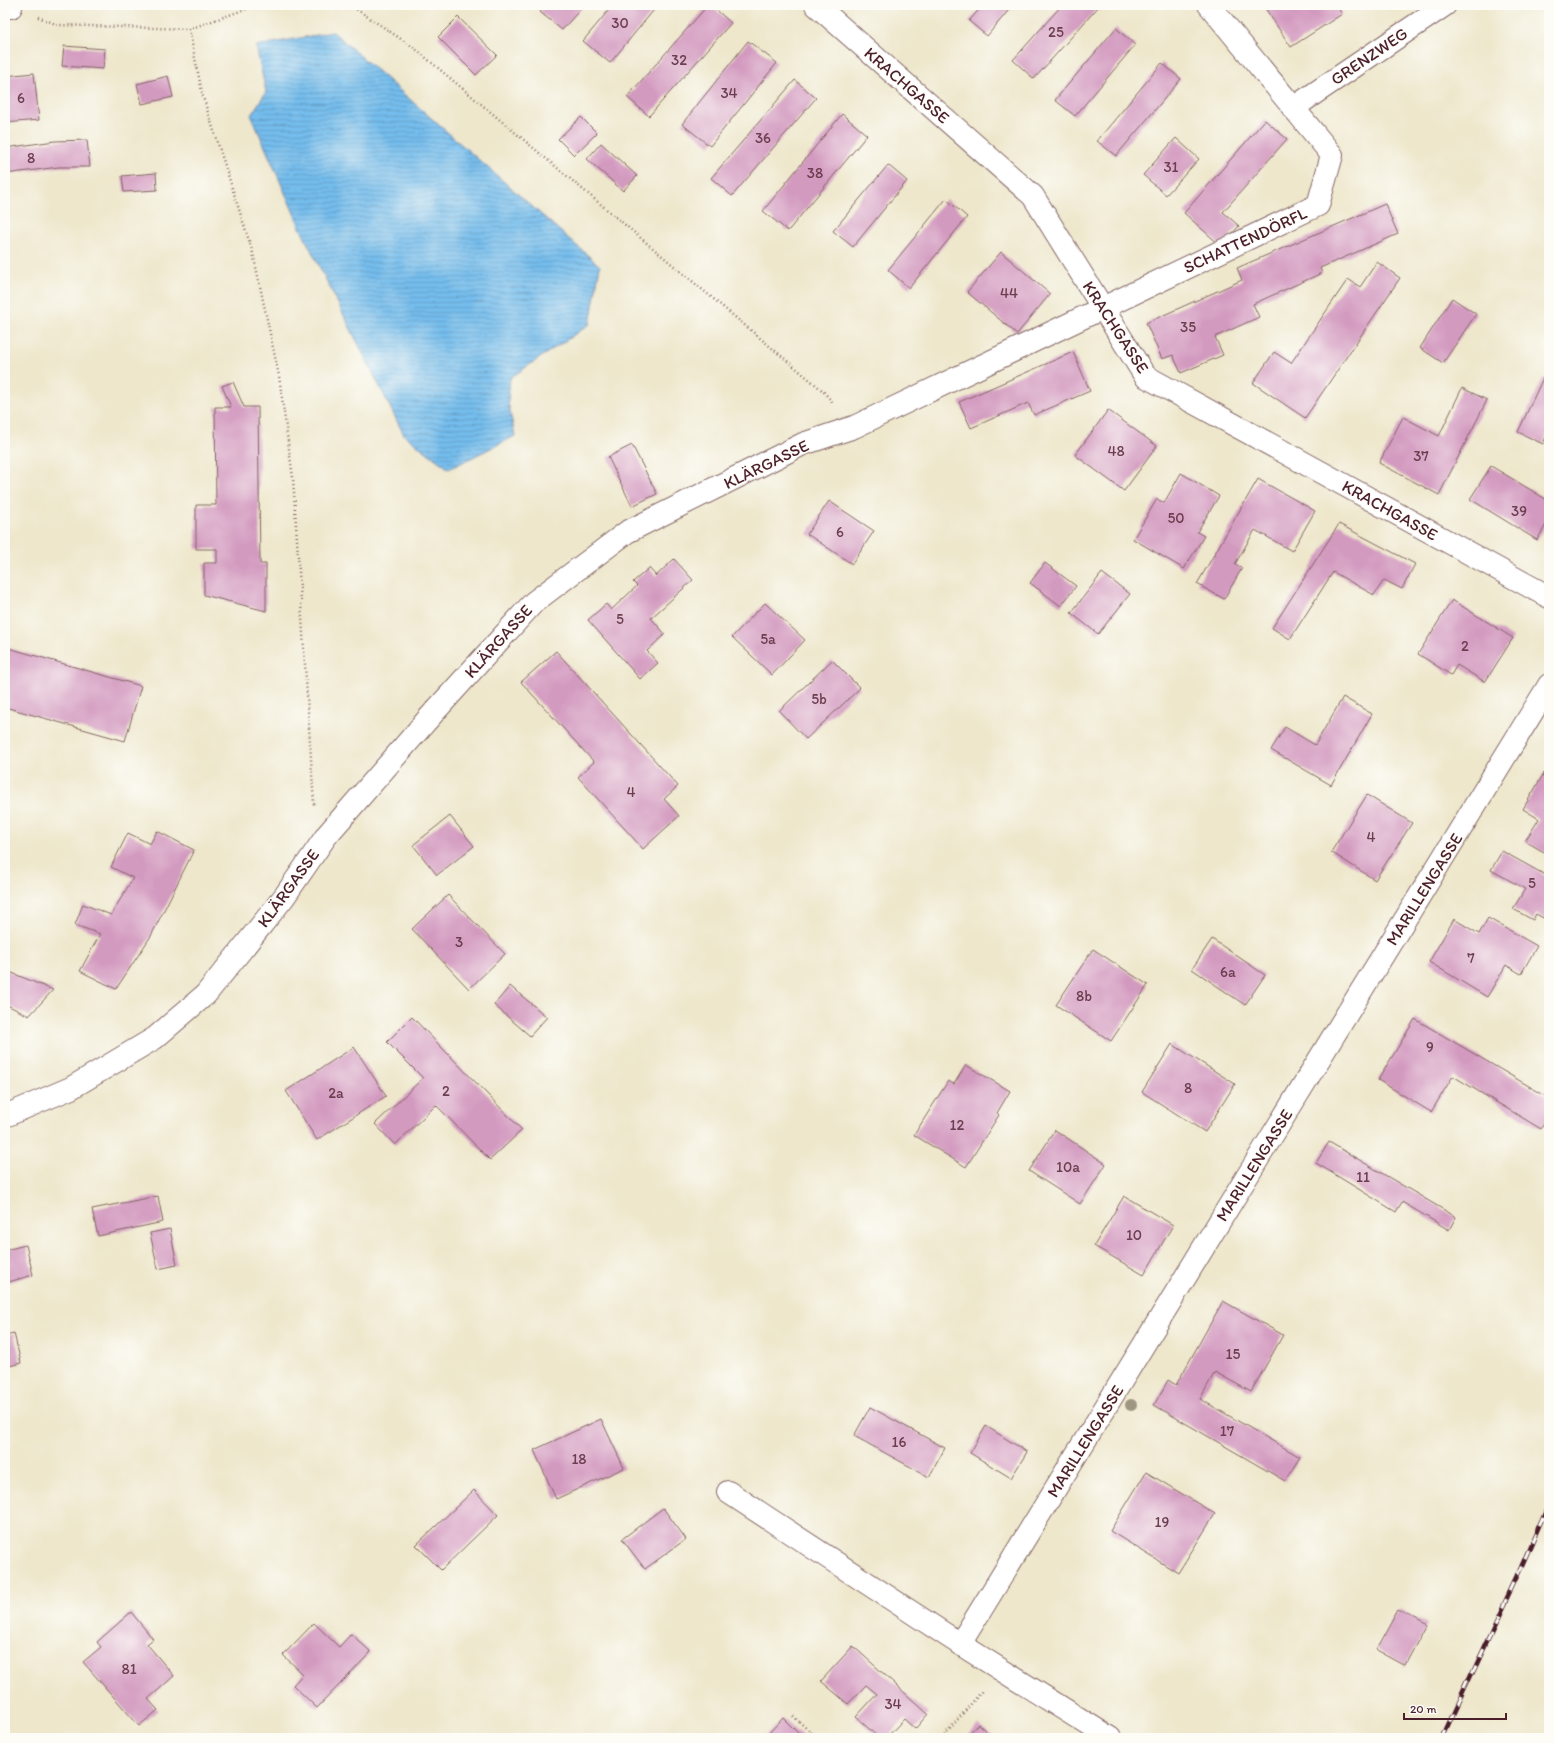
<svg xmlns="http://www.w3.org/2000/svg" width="1554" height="1743" font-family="Itim,sans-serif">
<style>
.water{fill:url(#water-rules);stroke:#606e8c}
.building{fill:#d39ac0}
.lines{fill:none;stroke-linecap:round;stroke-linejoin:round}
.street-casing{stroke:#836563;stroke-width:24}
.path{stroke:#836563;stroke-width:2.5;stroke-dasharray:1 3;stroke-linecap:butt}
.street{stroke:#fff;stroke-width:22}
.rail-casing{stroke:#4a1f2b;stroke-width:4.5}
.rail{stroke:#fdfcf7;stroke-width:3;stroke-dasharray:9;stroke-linecap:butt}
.tree{fill:#9f9682}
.labels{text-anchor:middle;stroke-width:3;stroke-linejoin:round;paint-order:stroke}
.number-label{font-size:15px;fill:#6c3e50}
.street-label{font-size:17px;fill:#4a1f2b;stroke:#fdfcf7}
</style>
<defs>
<pattern id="water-rules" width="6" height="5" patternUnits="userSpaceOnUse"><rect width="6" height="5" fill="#75bded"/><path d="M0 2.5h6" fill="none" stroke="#6299c0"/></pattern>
</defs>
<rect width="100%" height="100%" fill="#fdfcf7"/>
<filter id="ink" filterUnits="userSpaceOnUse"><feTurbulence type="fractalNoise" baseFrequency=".025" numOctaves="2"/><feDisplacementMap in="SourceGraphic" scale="8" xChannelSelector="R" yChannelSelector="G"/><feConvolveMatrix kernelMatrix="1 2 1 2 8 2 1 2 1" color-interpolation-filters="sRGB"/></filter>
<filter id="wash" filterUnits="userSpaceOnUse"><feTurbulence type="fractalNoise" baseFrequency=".012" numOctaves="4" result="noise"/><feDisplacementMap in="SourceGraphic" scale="16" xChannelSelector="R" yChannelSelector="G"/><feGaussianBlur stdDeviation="0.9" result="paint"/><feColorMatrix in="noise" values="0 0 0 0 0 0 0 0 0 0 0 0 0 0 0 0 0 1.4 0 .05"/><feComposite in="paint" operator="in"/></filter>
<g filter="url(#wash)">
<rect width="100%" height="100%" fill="#eee7cc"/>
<path class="water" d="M333 32 600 266 590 324 510 378 508 402 515 436 449 469 404 435 303 234 251 115 266 92 256 46Z"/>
<g id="blocks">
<g class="building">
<path d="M546 5H584L562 30 540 12Z"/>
<path d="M613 5H658L610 63 583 41Z"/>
<path d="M708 5H711L731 23 649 116 627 97Z"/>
<path d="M983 5H1013L987 36 969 21Z"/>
<path d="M1062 5H1100L1034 79 1013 60Z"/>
<path d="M1263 5H1336L1342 14 1291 47Z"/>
<path d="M458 17 497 55 476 75 438 37Z"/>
<path d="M1116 28 1135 45 1075 116 1055 100Z"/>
<path d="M748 41 777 63 710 146 682 124Z"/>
<path d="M64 46 105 49 103 69 62 66Z"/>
<path d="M1162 63 1181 79 1116 156 1097 141Z"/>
<path d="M34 73 39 120 5 123V76Z"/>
<path d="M168 76 173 97 142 104 137 84Z"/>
<path d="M795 80 816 98 732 196 711 178Z"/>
<path d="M842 114 867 135 788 231 763 211Z"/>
<path d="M581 117 597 133 574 155 558 139Z"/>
<path d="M1265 120 1287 139 1223 212 1239 226 1221 246 1184 213Z"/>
<path d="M1176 138 1199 159 1166 195 1143 175Z"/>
<path d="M87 140 90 167H59L5 174V148L55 141Z"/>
<path d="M601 143 637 176 623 191 587 159Z"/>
<path d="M888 165 907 181 853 247 833 231Z"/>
<path d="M156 173 157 190 124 192 122 176Z"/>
<path d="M946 199 967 217 909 288 888 270Z"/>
<path d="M1385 204 1398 234 1320 268 1322 273 1253 304 1259 317 1215 337 1223 355 1181 373 1173 355 1162 359 1146 323 1242 280 1237 268Z"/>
<path d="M1001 252 1050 294 1017 334 967 292Z"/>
<path d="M1377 262 1400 278 1305 418 1253 383 1274 352 1291 363 1348 279 1360 287Z"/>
<path d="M1452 298 1476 314 1443 363 1420 348Z"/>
<path d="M1073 352 1090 391 1034 415 1028 403 971 428 959 402Z"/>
<path d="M1543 378 1549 381V430L1543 444 1518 432Z"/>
<path d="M233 382 244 407H258L260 564H266V611L204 595V563H217V549H196V505H216L215 407H231L222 386Z"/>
<path d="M1462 388 1487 400 1439 495 1379 463 1403 417 1439 436Z"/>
<path d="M1108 410 1157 446 1124 491 1075 455Z"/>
<path d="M632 445 657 494 632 506 608 457Z"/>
<path d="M1491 466 1549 501V520L1537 540 1470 499Z"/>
<path d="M1181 473 1219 496 1197 532 1204 536 1184 569 1133 539 1157 499 1164 503Z"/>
<path d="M1258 479 1315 511 1292 551 1255 530 1235 564 1242 568 1224 599 1197 584Z"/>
<path d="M829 501 874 531 852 564 807 534Z"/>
<path d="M1339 524 1415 564 1402 589 1384 580 1374 595 1333 572 1290 639 1272 628Z"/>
<path d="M674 559 693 580 651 618 665 634 647 651 658 663 640 679 588 620 606 604 611 610 637 586 633 582 649 568 656 576Z"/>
<path d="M1045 563 1076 586 1061 606 1030 583Z"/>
<path d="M1102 573 1130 594 1098 634 1071 613Z"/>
<path d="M1452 600 1513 638 1485 682 1457 665 1451 675 1418 654Z"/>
<path d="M765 603 805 640 772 675 732 637Z"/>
<path d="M5 647 141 686 125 741 5 707Z"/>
<path d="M556 651 678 786 664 799 679 816 643 849 578 777 594 762 521 682Z"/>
<path d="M832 660 860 688 806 739 779 711Z"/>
<path d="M1343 697 1372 714 1331 785 1271 750 1285 727 1315 745Z"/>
<path d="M1544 773 1549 776V855L1525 841 1539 819 1523 809Z"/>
<path d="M1367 795 1412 823 1375 880 1331 852Z"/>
<path d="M450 816 474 846 437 875 413 845Z"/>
<path d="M157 831 194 850 151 936 116 989 80 971 100 934 75 925 83 904 111 915 133 878 111 867 128 833 150 844Z"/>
<path d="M1502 851 1549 877V921L1536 914 1533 920 1513 909 1525 889 1491 870Z"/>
<path d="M448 895 505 954 469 989 412 929Z"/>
<path d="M1488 918 1537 946 1521 974 1506 965 1487 997 1429 962 1454 919 1479 934Z"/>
<path d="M1212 939 1265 975 1245 1005 1192 969Z"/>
<path d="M1093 949 1148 985 1111 1041 1056 1005Z"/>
<path d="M5 970 53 990 29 1016 5 1004Z"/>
<path d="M510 986 547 1017 530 1036 494 1005Z"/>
<path d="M412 1017 522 1130 490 1160 436 1105 395 1145 375 1124 423 1078 387 1042Z"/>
<path d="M1415 1019 1549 1098V1114L1541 1129 1453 1076 1431 1112 1378 1080Z"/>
<path d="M1172 1044 1235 1084 1205 1132 1142 1092Z"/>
<path d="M354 1047 386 1096 317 1140 286 1091Z"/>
<path d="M966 1065 1010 1091 997 1113 999 1115 966 1167 914 1135 948 1081 954 1084Z"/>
<path d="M1055 1130 1106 1164 1080 1204 1029 1171Z"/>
<path d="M1329 1142 1456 1217 1449 1230 1402 1202 1396 1212 1316 1163Z"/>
<path d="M158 1196 163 1222 98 1236 92 1209Z"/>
<path d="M1124 1196 1173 1225 1144 1275 1094 1246Z"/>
<path d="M170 1229 177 1265 158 1269 150 1233Z"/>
<path d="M26 1245 33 1275 5 1283V1250Z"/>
<path d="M1223 1301 1283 1335 1251 1392 1215 1372 1200 1399 1300 1457 1285 1481 1154 1405 1168 1380 1176 1385Z"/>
<path d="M14 1333 21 1363 5 1367V1335Z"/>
<path d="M870 1407 945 1448 929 1477 854 1436Z"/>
<path d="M601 1419 624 1468 556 1499 534 1450Z"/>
<path d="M986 1426 1027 1452 1011 1478 970 1453Z"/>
<path d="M1146 1472 1215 1514 1178 1573 1110 1531Z"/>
<path d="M474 1490 498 1515 441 1570 416 1545Z"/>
<path d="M663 1508 686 1539 645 1569 622 1539Z"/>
<path d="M1399 1609 1428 1624 1406 1665 1377 1649Z"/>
<path d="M131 1612 153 1639 147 1644 174 1676 148 1699 158 1710 139 1726 83 1662 101 1647 97 1642Z"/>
<path d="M314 1623 339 1647 351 1634 371 1652 317 1708 293 1685 303 1674 283 1655Z"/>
<path d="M853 1646 928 1714 915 1729 904 1719 886 1738H879L856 1717 877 1694 866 1685 848 1704 821 1681Z"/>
<path d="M783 1718 803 1738H764Z"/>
<path d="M978 1724 994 1738H965Z"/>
</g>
</g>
</g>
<g filter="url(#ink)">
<use href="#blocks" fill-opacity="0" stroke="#836563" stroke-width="1"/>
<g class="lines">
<defs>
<g id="street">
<path d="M10 5 11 7"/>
<path d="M816 5 1033 196 1145 376 1549 597"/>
<path d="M1293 108 1445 5"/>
<path d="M5 1116 71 1088 155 1038 206 994 284 897 327 835 428 719 534 602 627 532 803 444 854 427 1318 205 1332 155 1209 5"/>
<path d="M728 1492 960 1644 1110 1738"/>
<path d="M960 1644 1549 685"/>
</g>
</defs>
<use href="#street" class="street-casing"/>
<g class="path">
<path d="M350 5 413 47 822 390 834 404"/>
<path d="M38 17 58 25 189 29 258 5"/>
<path d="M189 29 203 97 253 253 279 376 293 478 314 805"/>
<path d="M793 1716 817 1738"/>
<path d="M942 1738 982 1691"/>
</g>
<use href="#street" class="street"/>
<defs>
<path id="rail" d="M1442 1738 1519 1572 1549 1503"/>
</defs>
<use href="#rail" class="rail-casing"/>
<use href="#rail" class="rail"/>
</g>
<circle class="tree" cx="1131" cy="1405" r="6"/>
</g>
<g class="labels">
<g class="number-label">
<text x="620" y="28">30</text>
<text x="1056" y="37">25</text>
<text x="679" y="65">32</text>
<text x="729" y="98">34</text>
<text x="21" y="103">6</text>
<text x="763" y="143">36</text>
<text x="31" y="163">8</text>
<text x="1171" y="172">31</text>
<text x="815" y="178">38</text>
<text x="1009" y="298">44</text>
<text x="1188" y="332">35</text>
<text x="1116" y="456">48</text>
<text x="1421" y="461">37</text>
<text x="1519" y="516">39</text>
<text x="1176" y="523">50</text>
<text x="840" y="537">6</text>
<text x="620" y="624">5</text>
<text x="768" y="644">5a</text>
<text x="1465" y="651">2</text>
<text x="819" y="704">5b</text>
<text x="631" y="797">4</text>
<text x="1371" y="842">4</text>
<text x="1532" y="888">5</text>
<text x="459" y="947">3</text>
<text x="1471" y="963">7</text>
<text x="1228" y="977">6a</text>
<text x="1084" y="1001">8b</text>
<text x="1430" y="1052">9</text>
<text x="1188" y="1093">8</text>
<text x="446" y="1096">2</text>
<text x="336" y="1098">2a</text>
<text x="957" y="1130">12</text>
<text x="1068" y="1172">10a</text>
<text x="1363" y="1182">11</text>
<text x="1134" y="1240">10</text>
<text x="1233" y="1359">15</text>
<text x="1227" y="1436">17</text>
<text x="899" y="1447">16</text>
<text x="579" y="1464">18</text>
<text x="1162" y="1527">19</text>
<text x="129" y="1674">81</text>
<text x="893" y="1709">34</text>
</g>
<g class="street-label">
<text transform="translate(1369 56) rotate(-34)" y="6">GRENZWEG</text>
<text transform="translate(907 85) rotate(41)" y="6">KRACHGASSE</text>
<text transform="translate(1245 240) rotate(-25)" y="6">SCHATTENDÖRFL</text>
<text transform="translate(1116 327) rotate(57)" y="6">KRACHGASSE</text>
<text transform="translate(766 464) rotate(-26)" y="6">KLÄRGASSE</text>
<text transform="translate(1390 510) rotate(29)" y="6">KRACHGASSE</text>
<text transform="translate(498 641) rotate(-48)" y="6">KLÄRGASSE</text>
<text transform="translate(288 888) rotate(-54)" y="6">KLÄRGASSE</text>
<text transform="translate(1424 889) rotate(-58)" y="6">MARILLENGASSE</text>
<text transform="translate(1254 1165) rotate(-58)" y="6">MARILLENGASSE</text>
<text transform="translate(1085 1441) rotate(-58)" y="6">MARILLENGASSE</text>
</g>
</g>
<rect width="1554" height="1743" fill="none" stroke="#fdfcf7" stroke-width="20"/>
<path d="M1404 1713v6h102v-6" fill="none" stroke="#4a1f2b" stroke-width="2"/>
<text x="1410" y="1713" font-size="12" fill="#4a1f2b" stroke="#fdfcf7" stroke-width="3" paint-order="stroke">20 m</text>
</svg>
